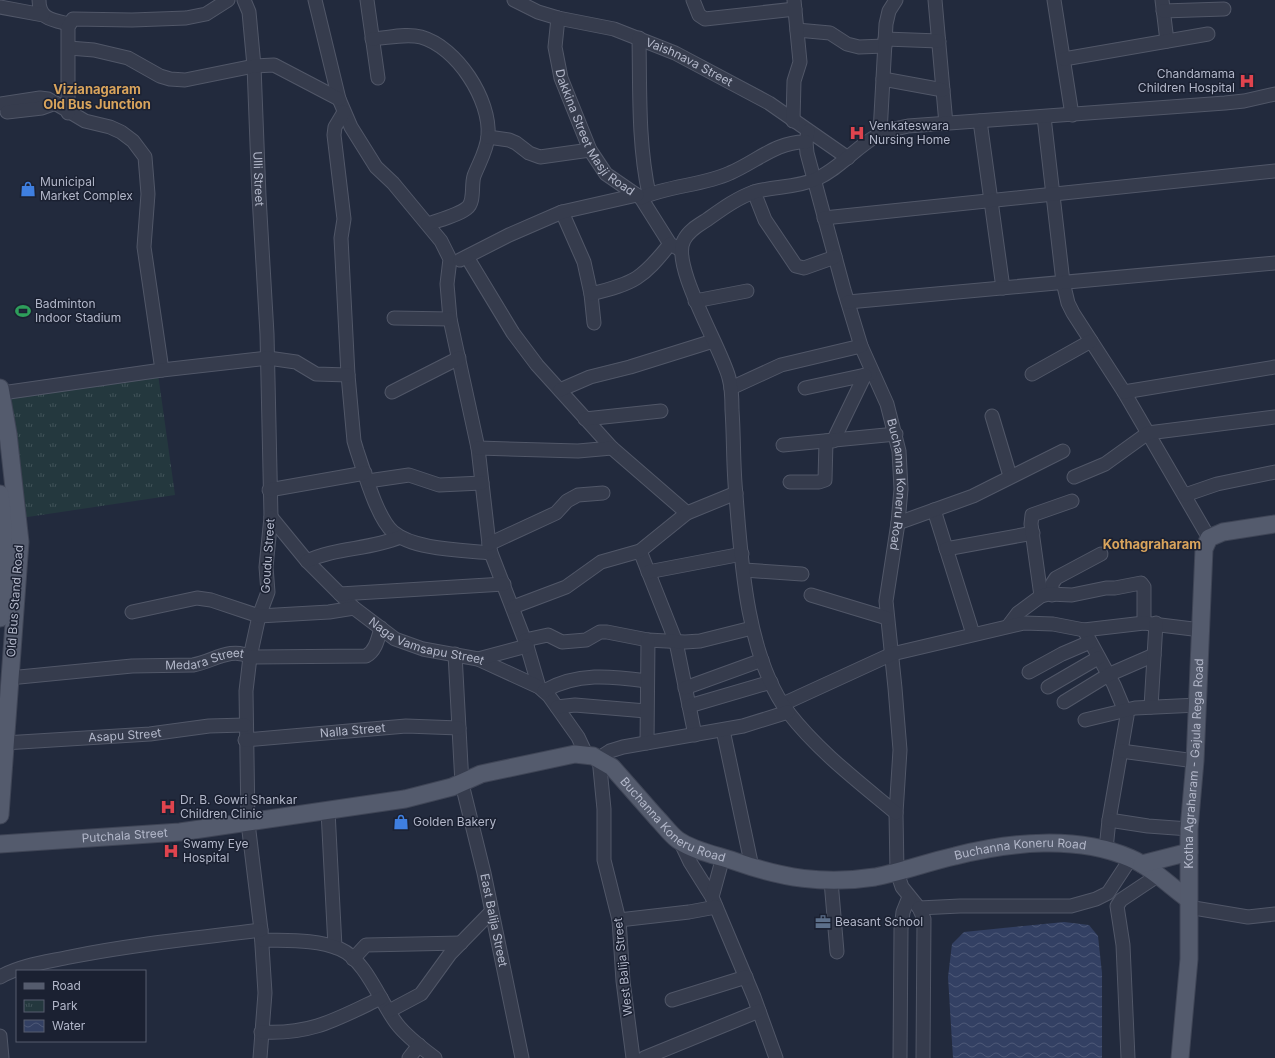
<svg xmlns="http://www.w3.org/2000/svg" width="1275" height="1058" font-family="Inter,sans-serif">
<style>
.park{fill:url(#park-tufts)}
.water{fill:url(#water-waves)}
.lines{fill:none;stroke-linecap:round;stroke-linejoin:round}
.minor-casing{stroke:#515768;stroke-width:15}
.major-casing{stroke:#3f4556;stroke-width:19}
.minor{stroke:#363c4d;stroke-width:13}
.major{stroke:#545b6d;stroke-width:17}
.labels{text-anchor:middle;stroke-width:3;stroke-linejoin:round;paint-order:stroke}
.street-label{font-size:12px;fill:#b2b7c9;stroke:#1b2132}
.poi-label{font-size:12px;fill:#b2b7c9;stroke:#1b2132;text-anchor:start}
.neighbourhood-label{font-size:13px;font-weight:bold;fill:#d9a45c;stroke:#1b2132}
</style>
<defs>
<pattern id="park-tufts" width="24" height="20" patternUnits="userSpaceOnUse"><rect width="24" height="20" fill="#24383e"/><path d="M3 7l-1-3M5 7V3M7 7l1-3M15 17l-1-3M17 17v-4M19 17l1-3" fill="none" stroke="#415359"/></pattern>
<pattern id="water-waves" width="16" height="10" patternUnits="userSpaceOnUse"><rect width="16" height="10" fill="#334063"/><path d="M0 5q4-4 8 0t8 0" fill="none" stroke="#4e5978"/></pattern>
</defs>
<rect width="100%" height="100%" fill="#222a3d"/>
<path class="park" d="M157 367 175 495 21 518 2 391Z"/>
<path class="water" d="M1064 922 1089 925 1098 936 1102 973V1058H953L948 977 952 944 964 932Z"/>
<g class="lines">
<defs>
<g id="minor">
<path d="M39 0C39 19 52 20 69 24"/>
<path id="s1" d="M244 0 249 12 254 66 259 196 267 334 271 517 266 567 268 592 259 616 250 657 246 691 248 823 261 930 265 993 260 1058"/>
<path d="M315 0 339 99 351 127 376 167 393 183 441 241 450 259 447 284 450 319 478 448 489 544 491 553 527 646 539 687"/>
<path d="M367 0 378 78"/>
<path id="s2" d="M514 0 538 12 558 18 614 29 675 53 769 103 848 158"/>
<path d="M693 0 699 15 705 19 795 9"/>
<path d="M935 0 946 124"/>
<path d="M1054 0 1072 115"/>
<path d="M1162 0 1167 41"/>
<path d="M0 7 43 15"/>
<path d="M1163 11 1224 9"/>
<path id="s3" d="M558 18 555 47 561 78 590 150 606 174 641 198 670 244 681 250"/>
<path d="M797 30 830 33 847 44 859 47 885 46"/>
<path d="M639 38C640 90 638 144 649 194"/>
<path d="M372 39C388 38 406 33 421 37 457 47 491 100 488 136 487 150 479 163 474 176 471 185 475 202 467 208 459 215 439 220 428 224"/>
<path d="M885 39 939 41"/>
<path d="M69 48 94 50 128 58 160 76 170 79 185 80 254 66 274 65 339 99"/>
<path d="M1064 59 1208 34"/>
<path d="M883 79 943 90"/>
<path d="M0 104 40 98 48 99 85 121 110 127 121 132 133 141 145 157 148 194 144 247 162 370"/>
<path d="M7 112 42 108 56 103"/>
<path d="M344 112 335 127 334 135 344 219 341 238 348 375 354 441 357 451C364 471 377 518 393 532 414 550 464 550 491 553"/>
<path d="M68 113V27L73 19 132 20 186 18 206 14 228 0"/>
<path d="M1044 117 1063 282 1068 303 1073 313 1124 392 1209 538"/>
<path d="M793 121 794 81 800 62 794 0"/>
<path d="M980 121 1003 288"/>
<path id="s4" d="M808 131 806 142 807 153 844 290 861 346 887 404 899 451 901 489 898 523 886 601 895 688 900 750 896 813 897 872 902 887 919 908 924 919 923 1058"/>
<path d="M880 133 886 24 889 11 896 0"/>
<path d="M488 137 509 140 516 143 529 153 540 157 590 150"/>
<path d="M754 192 765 220 796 266 804 268 835 257"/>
<path d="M641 198C669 185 702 186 730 173 756 162 777 141 806 142"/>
<path d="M562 212 584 262 591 294 594 323"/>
<path d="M824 218 1275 171"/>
<path d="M467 257 513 333 537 365 612 448 687 513"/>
<path d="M460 260 509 235 562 212 637 195"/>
<path d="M591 294C635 283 642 279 670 244"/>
<path d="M695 301 747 291"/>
<path d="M848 302 1275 263"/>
<path d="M394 318 450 319"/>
<path d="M1032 374 1091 341"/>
<path d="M731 388 781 365 861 346"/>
<path d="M805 388 870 374"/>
<path d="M560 390 590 377 630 367 713 341"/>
<path d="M392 392 459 358"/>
<path d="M1124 392 1275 367"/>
<path d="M2 393 162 370 268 358 296 362 316 374 348 375"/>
<path d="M992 416 1010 476"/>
<path d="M585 419 661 411"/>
<path d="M833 441 865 375"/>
<path d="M783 445 896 434"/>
<path d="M478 448 578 451 612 448"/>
<path d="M1074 477 1105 464 1148 433 1275 417"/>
<path d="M368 481 409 475 439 485 482 483"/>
<path d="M790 482H819L825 480 826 441"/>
<path d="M269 490 365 473"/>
<path d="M1185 495 1217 484 1275 472"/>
<path d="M934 510 973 634"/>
<path id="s5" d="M271 517 307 561 354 608 395 639 423 649 478 659 539 687 549 696 578 737 586 754"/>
<path d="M898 523 973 496 1063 451"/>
<path d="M489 544 556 513 567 501 578 495 603 493"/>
<path d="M946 549 1033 533"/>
<path d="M640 551 676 642 695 735"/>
<path d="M307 561C337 547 369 550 400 537"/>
<path d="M744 570 802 574"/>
<path d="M648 572 742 554"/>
<path d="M340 594 504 584"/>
<path d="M811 595 887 618"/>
<path d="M1052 595V584L1056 578 1101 554"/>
<path d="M1041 596 1031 524 1032 515 1072 501"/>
<path d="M513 607 566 587 601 562 640 551 687 513 736 493"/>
<path d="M132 612 197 598 211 600 259 616 329 612 354 608"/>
<path d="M1009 625 1018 613 1041 596 1049 594 1072 595 1106 588H1115L1141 583 1144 587V623"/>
<path d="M1084 630 1114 685 1127 716 1109 820 1106 849"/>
<path d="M525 640 548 635 562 642 586 640 600 632H607L648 640 685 642 700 641 752 628"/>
<path id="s6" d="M455 654 462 784 484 873 522 1058"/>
<path d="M478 659 527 646"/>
<path d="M1029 672 1062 654 1090 642"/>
<path id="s7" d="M9 678 132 666 193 665C212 662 231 646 250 657L366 656C376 651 378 638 381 628"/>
<path d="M1048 687 1098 658"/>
<path d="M685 688 762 660"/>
<path d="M544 691C577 672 611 676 647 681"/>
<path d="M1064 702 1108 675 1154 655"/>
<path d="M783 704 892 654 1024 623 1053 624 1084 630 1144 623 1201 630"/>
<path d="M689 706 771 682"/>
<path d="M557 707 575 705 646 711"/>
<path d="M1151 707 1156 623"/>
<path d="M1085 720 1135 708 1198 705"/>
<path d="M723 730 752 867"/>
<path id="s8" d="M245 740 406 726 459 728"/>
<path id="s9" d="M4 743 150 734 209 726 245 725"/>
<path d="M647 743 648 640"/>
<path d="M1121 751 1195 761"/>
<path d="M328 811 335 947"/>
<path d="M896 813C859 782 818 751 788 712 747 658 741 561 736 495 733 467 734 438 732 410 732 399 732 388 729 378 722 349 670 265 684 240 689 230 699 225 708 219 722 209 737 198 754 192 774 186 797 188 816 179 839 169 856 147 878 135 887 130 898 128 908 126L1225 103 1244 101 1275 94"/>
<path d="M1109 820 1148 826 1189 829"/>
<path d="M680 841 690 862 712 897 754 997 776 1058"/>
<path d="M831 881 837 952"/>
<path d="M712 897 723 857"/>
<path d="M1188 907 1248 917 1275 914"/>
<path d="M919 908 960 906H1071L1096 899 1108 893 1131 858"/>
<path d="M619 920 689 912 716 907"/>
<path d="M262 940C287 941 316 939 340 949 366 960 380 1002 397 1024 407 1037 422 1048 435 1058"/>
<path d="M353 959 366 945 461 943"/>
<path d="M0 977C21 965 47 962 70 957 133 944 198 938 261 930"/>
<path d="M672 1000 746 977"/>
<path d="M389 1011 421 994 450 954 491 912"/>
<path d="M261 1032C311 1035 337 1019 381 998"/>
<path d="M0 1036 2 1058"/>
<path d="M409 1058 419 1045"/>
<path d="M633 1058 623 981 619 920 604 860V809L599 758 610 751 623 747 743 726 788 712"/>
<path d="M644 1058 759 1011"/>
<path d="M900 1058 901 929 903 912 909 897"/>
<path d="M1128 1058 1123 945 1117 906 1121 900 1157 876"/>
</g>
<g id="major">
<path d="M0 388 8 434 20 542 0 815"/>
<path d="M0 494C6 538 3 574 0 618"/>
<path id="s10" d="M0 844 180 832 405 799 452 787 481 774 575 754 593 756 612 767C626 783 641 800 656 817 663 824 670 834 678 840 694 851 716 855 734 861 782 878 824 885 875 877 902 872 928 862 955 856 1010 842 1077 835 1130 858 1151 867 1169 885 1188 899"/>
<path d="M1142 864 1189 852"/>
<path id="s11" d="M1180 1058 1189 959V829L1195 761 1204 549 1209 538 1223 532 1275 524"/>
</g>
</defs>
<use href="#minor" class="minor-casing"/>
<use href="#major" class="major-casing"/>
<use href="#minor" class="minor"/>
<use href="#major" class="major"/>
</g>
<defs>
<symbol id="hospital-bare" viewBox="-9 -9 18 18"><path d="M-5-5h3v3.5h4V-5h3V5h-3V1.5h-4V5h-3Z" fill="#e0444e" stroke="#1b2132" stroke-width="2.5" paint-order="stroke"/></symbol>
<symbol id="shop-bare" viewBox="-9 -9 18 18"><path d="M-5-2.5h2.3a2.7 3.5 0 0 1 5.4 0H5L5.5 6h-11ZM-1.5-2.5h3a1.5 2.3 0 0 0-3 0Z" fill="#3f7fe0" stroke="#1b2132" stroke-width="2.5" paint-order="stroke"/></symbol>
<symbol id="stadium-bare" viewBox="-9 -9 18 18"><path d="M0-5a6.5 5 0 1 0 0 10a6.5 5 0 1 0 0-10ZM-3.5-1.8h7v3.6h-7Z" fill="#2e9e5b" stroke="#1b2132" stroke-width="2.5" paint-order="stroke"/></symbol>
<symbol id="office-bare" viewBox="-9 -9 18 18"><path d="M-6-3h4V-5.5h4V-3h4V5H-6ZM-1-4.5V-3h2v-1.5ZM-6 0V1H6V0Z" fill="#5c6f8a" stroke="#1b2132" stroke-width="2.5" paint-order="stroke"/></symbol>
</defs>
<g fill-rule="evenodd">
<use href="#hospital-bare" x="1236" y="70" width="22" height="22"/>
<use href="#hospital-bare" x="846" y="122" width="22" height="22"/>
<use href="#shop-bare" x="17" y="178" width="22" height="22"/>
<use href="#stadium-bare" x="12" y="300" width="22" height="22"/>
<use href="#hospital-bare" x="157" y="796" width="22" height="22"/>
<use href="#shop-bare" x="390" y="811" width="22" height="22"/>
<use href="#hospital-bare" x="160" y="840" width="22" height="22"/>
<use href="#office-bare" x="812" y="911" width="22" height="22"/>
</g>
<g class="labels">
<g class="street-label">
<text dy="4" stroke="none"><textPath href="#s2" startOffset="187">Vaishnava Street</textPath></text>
<text dy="4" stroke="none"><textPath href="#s3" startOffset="126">Dakkina Street Masji Road</textPath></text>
<text dy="4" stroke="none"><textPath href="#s1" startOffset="180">Ulli Street</textPath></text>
<text dy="4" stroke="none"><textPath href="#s4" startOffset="368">Buchanna Koneru Road</textPath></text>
<text transform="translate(268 556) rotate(-86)" y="4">Goudu Street</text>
<text transform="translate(15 601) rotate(-86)" y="4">Old Bus Stand Road</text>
<text dy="4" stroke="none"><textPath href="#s5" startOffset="205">Naga Vamsapu Street</textPath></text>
<text dy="4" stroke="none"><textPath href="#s7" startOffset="197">Medara Street</textPath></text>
<text dy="4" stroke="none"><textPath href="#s8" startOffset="108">Nalla Street</textPath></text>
<text dy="4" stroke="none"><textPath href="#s9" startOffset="121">Asapu Street</textPath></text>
<text dy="4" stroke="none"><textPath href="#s11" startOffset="295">Kotha Agraharam - Gajula Rega Road</textPath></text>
<text dy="4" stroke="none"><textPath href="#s10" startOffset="707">Buchanna Koneru Road</textPath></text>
<text dy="4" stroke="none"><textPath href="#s10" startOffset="125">Putchala Street</textPath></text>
<text dy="4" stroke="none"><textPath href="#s10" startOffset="1075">Buchanna Koneru Road</textPath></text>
<text dy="4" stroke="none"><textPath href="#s6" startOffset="270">East Balija Street</textPath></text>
<text transform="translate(623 967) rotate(-96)" y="4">West Balija Street</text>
</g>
<g class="poi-label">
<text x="1235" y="78" text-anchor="end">Chandamama<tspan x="1235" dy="14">Children Hospital</tspan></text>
<text x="869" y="130">Venkateswara<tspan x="869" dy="14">Nursing Home</tspan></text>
<text x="40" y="186">Municipal<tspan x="40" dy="14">Market Complex</tspan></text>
<text x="35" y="308">Badminton<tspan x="35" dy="14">Indoor Stadium</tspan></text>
<text x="180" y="804">Dr. B. Gowri Shankar<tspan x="180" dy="14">Children Clinic</tspan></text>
<text x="413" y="826">Golden Bakery</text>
<text x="183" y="848">Swamy Eye<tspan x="183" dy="14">Hospital</tspan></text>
<text x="835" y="926">Beasant School</text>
</g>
<g class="neighbourhood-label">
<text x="97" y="94">Vizianagaram<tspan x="97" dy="15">Old Bus Junction</tspan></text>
<text x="1152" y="549">Kothagraharam</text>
</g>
</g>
<rect x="16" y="970" width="130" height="72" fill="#1b2132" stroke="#575d6e"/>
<rect x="24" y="983" width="20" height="6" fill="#545b6d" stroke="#575d6e"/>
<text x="52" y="990" font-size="12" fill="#b2b7c9">Road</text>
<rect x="24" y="1000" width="20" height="12" fill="url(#park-tufts)" stroke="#575d6e"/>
<text x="52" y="1010" font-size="12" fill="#b2b7c9">Park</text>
<rect x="24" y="1020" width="20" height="12" fill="url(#water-waves)" stroke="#575d6e"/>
<text x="52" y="1030" font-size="12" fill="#b2b7c9">Water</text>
</svg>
